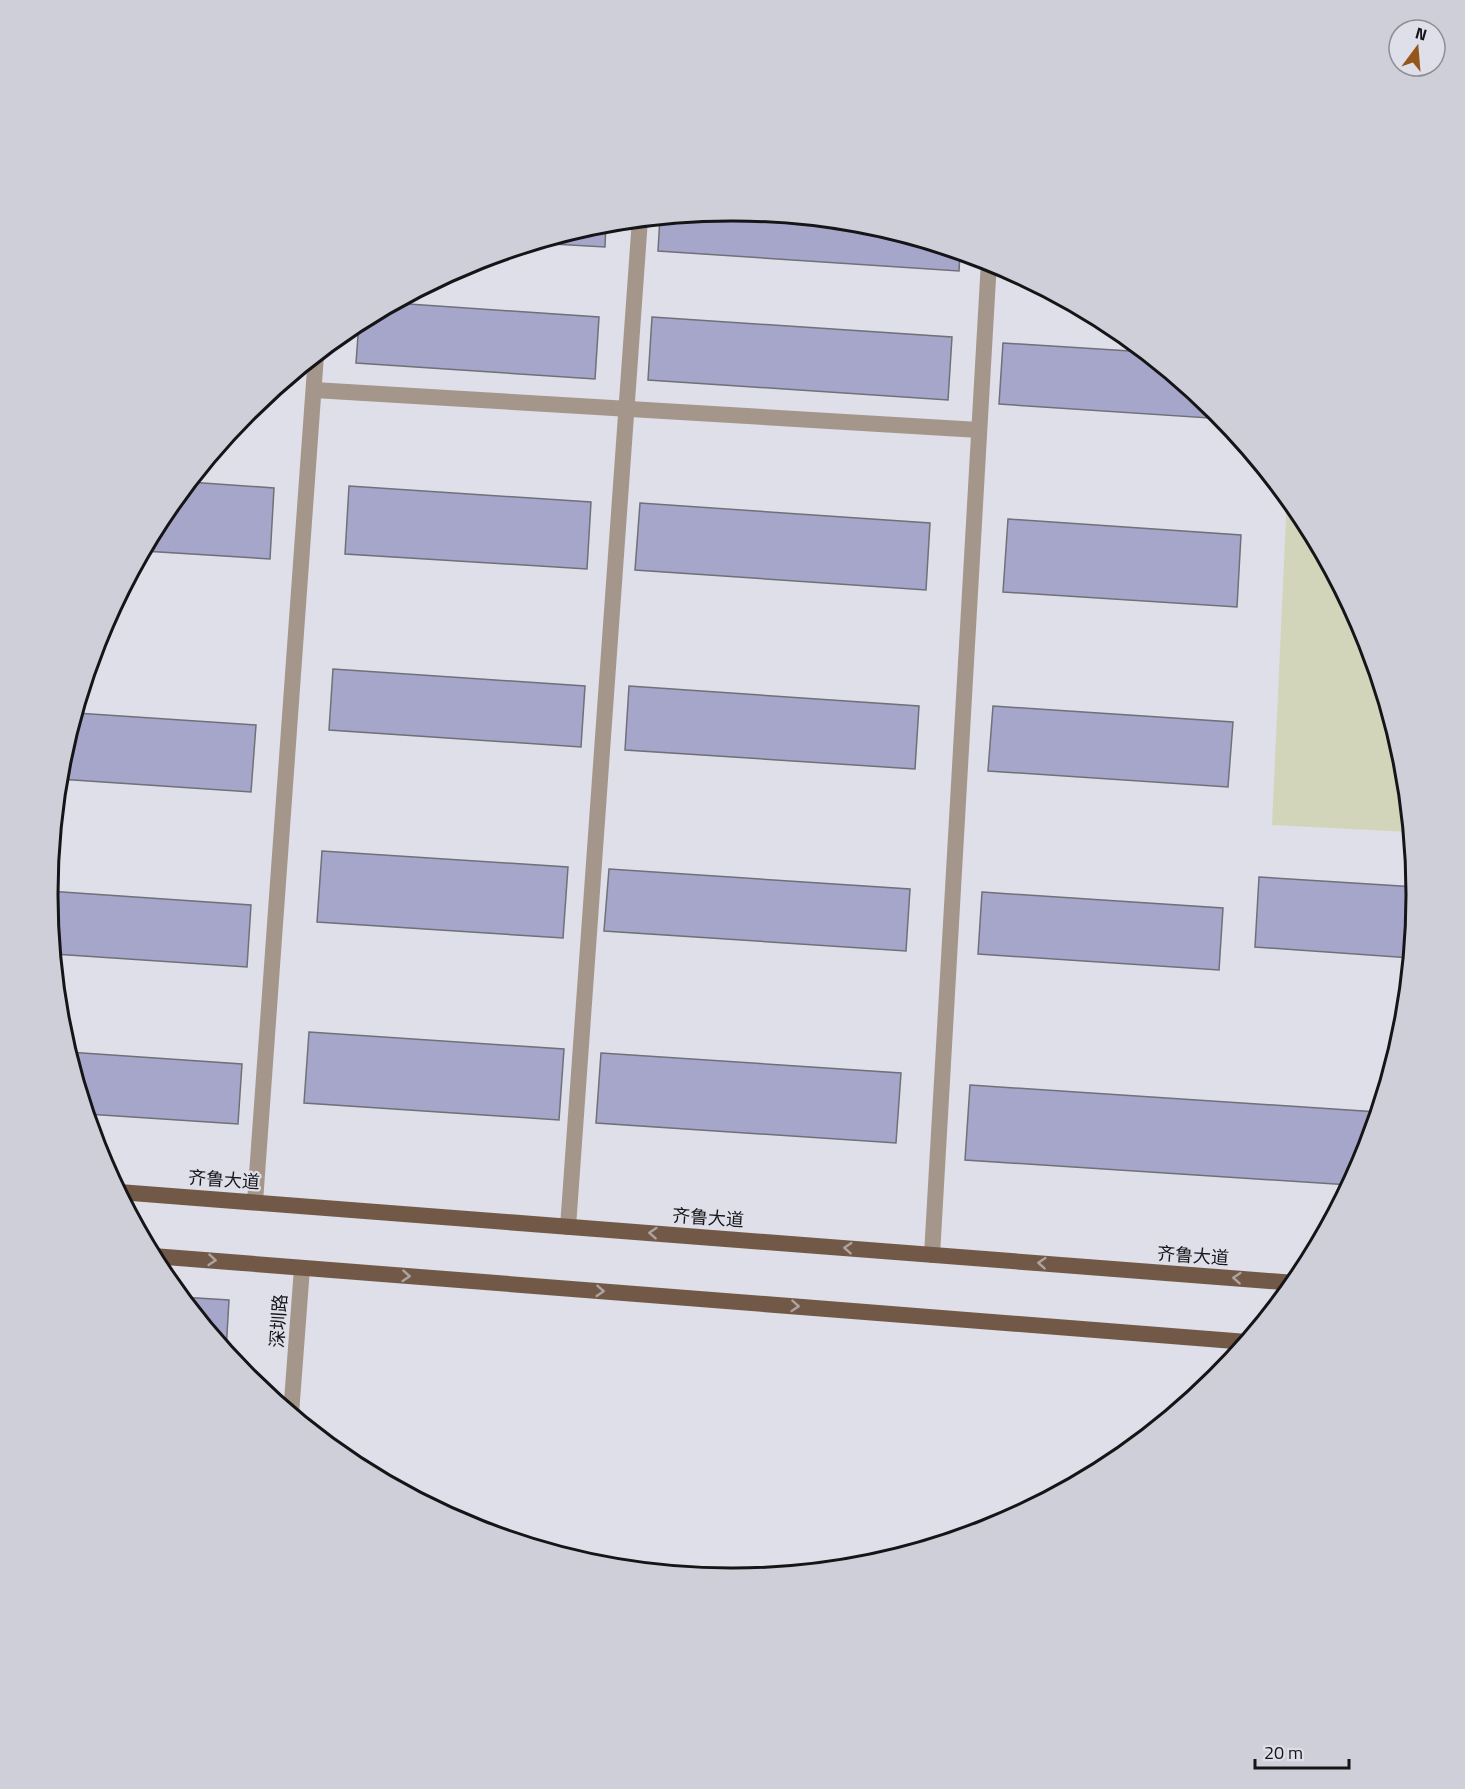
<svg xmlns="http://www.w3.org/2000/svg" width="1465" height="1789" font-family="'Titillium Web','Noto Sans SC',sans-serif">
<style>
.green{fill:#d2d5ba}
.building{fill:#a5a6ca;stroke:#6f7078;stroke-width:1.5}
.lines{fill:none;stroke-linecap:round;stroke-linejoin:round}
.minor{stroke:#a5968c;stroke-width:16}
.tertiary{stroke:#a5968c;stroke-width:16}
.primary{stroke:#725947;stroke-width:16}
.oneway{stroke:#ada3a0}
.labels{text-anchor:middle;stroke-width:4.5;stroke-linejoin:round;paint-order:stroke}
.street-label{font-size:18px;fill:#151518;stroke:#dedfe9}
.rim{fill:none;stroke:#151518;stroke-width:3}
</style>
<rect width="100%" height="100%" fill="#dedfe9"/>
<path class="green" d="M1287 496 1302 515 1365 633 1404 761 1411 832 1272 825Z"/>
<g class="building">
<path d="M733 210 866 223 960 252 959 271 658 251 660 217Z"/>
<path d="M606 222 605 247 535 243 599 223Z"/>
<path d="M394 303 599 317 595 379 356 363 359 322Z"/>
<path d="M652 317 952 337 948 400 648 380Z"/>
<path d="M1003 343 1146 352 1217 411 1224 419 999 404Z"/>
<path d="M189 482 274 488 270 559 144 551 164 514Z"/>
<path d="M349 486 591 502 587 569 345 554Z"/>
<path d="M640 503 930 523 926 590 635 570Z"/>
<path d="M1008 519 1241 535 1237 607 1003 592Z"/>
<path d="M333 669 585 686 581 747 329 730Z"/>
<path d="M629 686 919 706 915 769 625 750Z"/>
<path d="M993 706 1233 722 1228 787 988 771Z"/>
<path d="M76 713 256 725 251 792 59 779 61 761Z"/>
<path d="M322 851 568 867 563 938 317 922Z"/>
<path d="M609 869 910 889 906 951 604 931Z"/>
<path d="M1259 877 1416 887 1411 958 1255 947Z"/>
<path d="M48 891 251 905 247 967 54 954Z"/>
<path d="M982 892 1223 908 1219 970 978 954Z"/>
<path d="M309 1032 564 1049 559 1120 304 1103Z"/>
<path d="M68 1052 242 1064 238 1124 87 1114Z"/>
<path d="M601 1053 901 1073 896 1143 596 1123Z"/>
<path d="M970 1085 1378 1112 1365 1157 1350 1185 965 1160Z"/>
<path d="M181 1297 229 1300 226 1351Z"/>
</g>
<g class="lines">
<g class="minor">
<path d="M314 390 979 430"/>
<path d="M255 1202 316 355"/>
<path d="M568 1227 640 219"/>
<path d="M932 1255 989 261"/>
</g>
<path class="tertiary" d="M291 1414 302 1268"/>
<g class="primary">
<path d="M119 1192 1295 1283"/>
<path d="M153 1256 1247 1342"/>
</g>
</g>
<defs><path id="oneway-chevron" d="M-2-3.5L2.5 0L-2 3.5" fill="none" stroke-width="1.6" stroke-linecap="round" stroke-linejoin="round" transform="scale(1.5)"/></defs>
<g class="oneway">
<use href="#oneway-chevron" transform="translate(653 1233) rotate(-176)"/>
<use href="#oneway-chevron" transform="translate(848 1248) rotate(-176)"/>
<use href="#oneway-chevron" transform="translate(212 1260) rotate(5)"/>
<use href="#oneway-chevron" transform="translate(1042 1263) rotate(-176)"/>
<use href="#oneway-chevron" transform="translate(406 1276) rotate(4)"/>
<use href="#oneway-chevron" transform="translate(1237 1278) rotate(-176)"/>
<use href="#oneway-chevron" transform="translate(600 1291) rotate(4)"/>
<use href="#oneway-chevron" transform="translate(795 1306) rotate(4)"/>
</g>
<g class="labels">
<g class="street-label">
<text transform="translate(224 1180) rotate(4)" y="6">齐鲁大道</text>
<text transform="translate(708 1218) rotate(4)" y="6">齐鲁大道</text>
<text transform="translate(1193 1256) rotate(4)" y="6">齐鲁大道</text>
<text transform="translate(279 1321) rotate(-86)" y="6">深圳路</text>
</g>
</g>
<path d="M0 0H1465V1789H0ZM731 221H733A673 673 0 0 1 1406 894V895A673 673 0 0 1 733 1568H731A673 673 0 0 1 58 895V894A673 673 0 0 1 731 221Z" fill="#cecfd8" fill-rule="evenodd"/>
<path class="rim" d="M731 221H733A673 673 0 0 1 1406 894V895A673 673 0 0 1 733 1568H731A673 673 0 0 1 58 895V894A673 673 0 0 1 731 221Z"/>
<g transform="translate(1417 48) rotate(16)"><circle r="28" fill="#dedfe9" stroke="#8e8e95" stroke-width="1.5"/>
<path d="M0-4.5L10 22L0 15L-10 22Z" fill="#95561c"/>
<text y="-9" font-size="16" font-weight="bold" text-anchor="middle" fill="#151518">N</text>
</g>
<path d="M1255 1759v9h94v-9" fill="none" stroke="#151518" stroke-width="3"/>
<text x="1264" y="1759" font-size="18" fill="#151518" stroke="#dedfe9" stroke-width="4.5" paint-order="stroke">20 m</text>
</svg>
